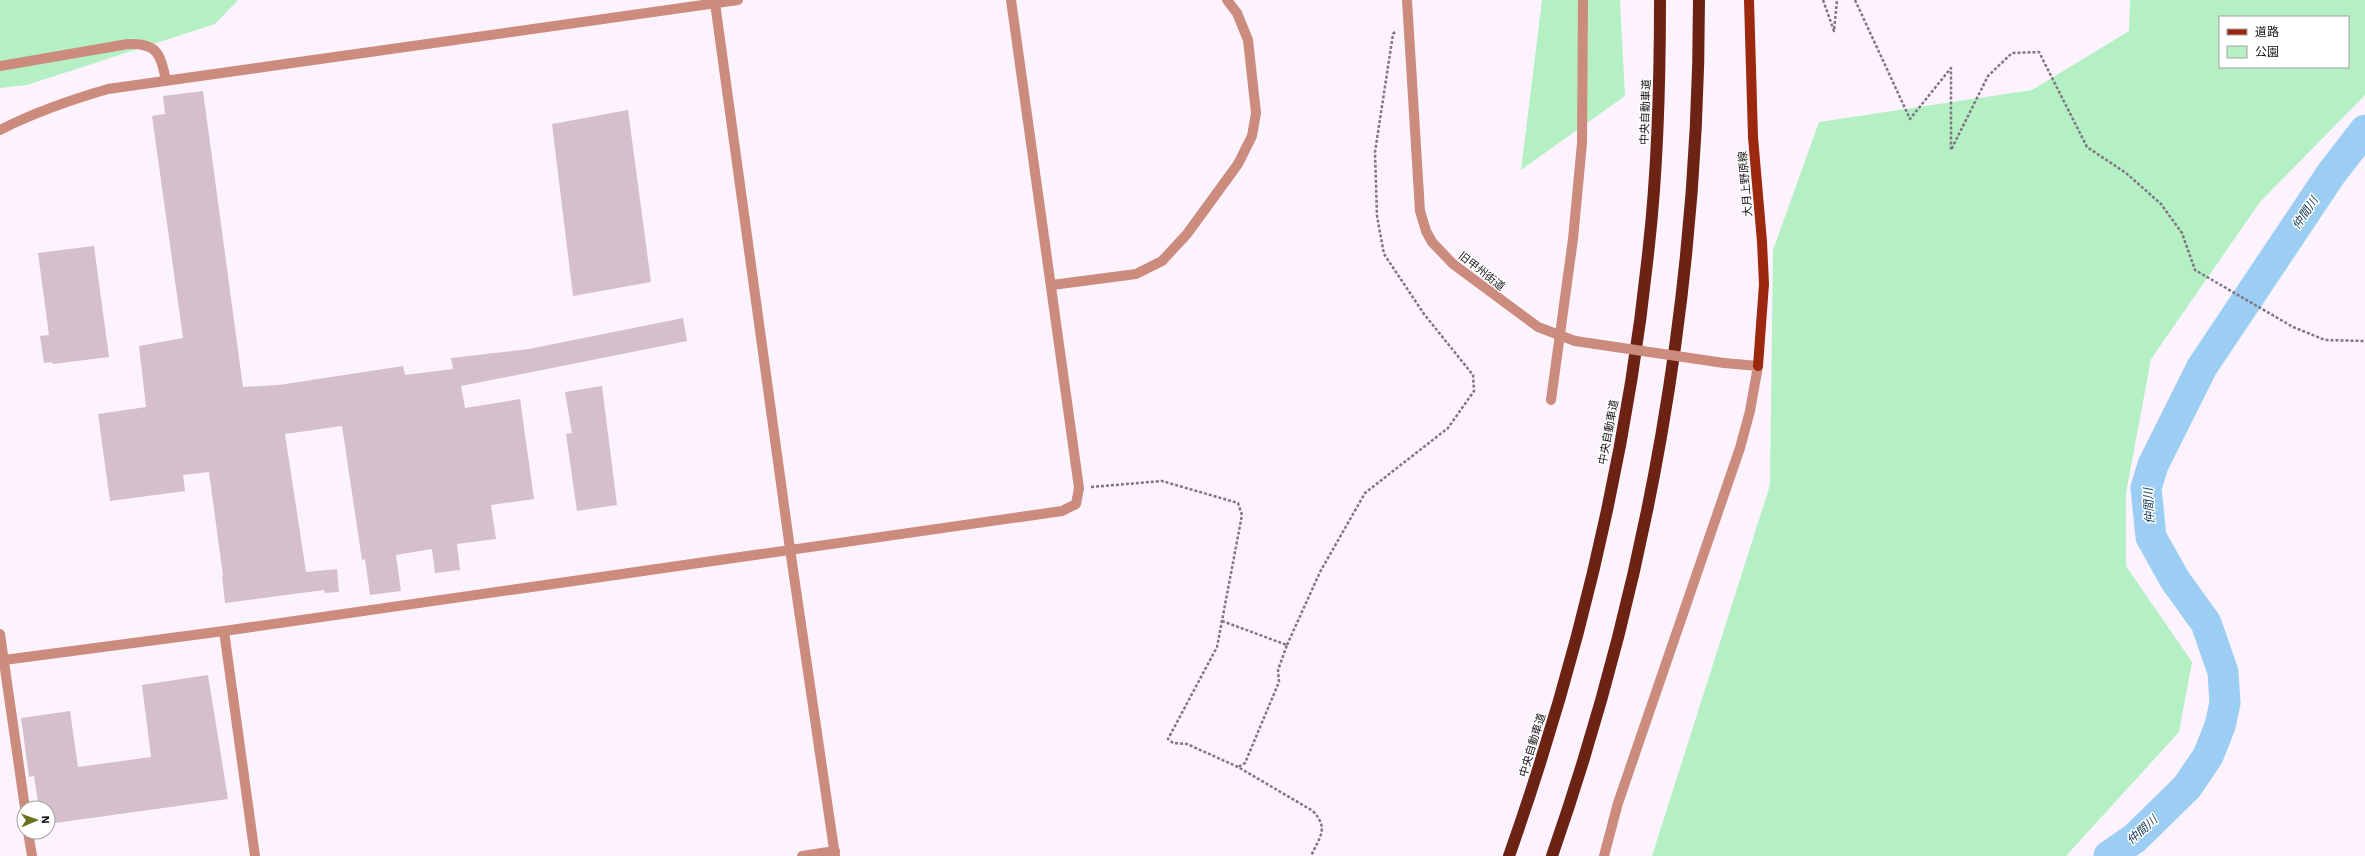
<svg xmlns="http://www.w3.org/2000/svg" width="2365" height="856" font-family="'Work Sans','Noto Sans JP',sans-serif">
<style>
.green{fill:#b5efc4;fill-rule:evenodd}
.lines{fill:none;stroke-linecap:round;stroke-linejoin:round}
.river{stroke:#9bcef2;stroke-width:31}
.building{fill:#d6bfcc}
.path{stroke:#7f7780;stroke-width:2.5;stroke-dasharray:3 2;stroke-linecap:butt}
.minor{stroke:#cc8c7d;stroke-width:10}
.major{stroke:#9b280f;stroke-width:10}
.highway{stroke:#6d2313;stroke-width:12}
.minor-bridge{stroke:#cc8c7d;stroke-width:10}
.labels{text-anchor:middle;stroke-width:3;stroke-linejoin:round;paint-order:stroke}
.street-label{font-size:11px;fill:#171218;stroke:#fff}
.water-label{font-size:12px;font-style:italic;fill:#143c54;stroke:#fff}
</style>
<rect width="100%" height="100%" fill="#fdf3fe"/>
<g class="green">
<path d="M0 0H238L215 24 27 85 0 88Z"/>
<path d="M1542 0H1620L1625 96 1521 170Z"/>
<path d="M2130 0H2365V95L2260 202 2151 359 2126 493V566L2192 662 2179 732 2066 856H1652L1770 485 1773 250 1819 122 2032 90 2129 31ZM2220 17H2348V67H2220Z"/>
</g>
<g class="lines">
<path class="river" d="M2109 856 2135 838 2187 787 2208 756 2220 726 2225 703 2223 672 2206 623 2175 580 2151 537 2146 488 2153 465 2202 367 2331 174 2365 130"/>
</g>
<g class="building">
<path d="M203 91 243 387 279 385 403 366 405 375 453 369 451 358 529 349 683 318 687 341 461 386 465 408 520 399 534 499 491 505 496 539 457 544 460 570 435 573 432 549 396 555 401 591 370 595 365 559 362 560 342 426 285 434 306 572 337 569 339 592 325 593 324 590 225 603 222 576H223L209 472 183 475 185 491 110 501 98 414 146 407 139 346 183 338 152 116 165 114 163 96Z"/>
<path d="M628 110 651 282 573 296 552 124Z"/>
<path d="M94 246 109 357 53 364 52 362 44 363 40 336 49 335 38 253Z"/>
<path d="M602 386 617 505 577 511 566 434 572 433 565 392Z"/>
<path d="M208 675 228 799 48 824V808H39L34 776 29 777 21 718 70 711 78 767 151 757 142 685Z"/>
</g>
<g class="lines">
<g class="path">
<path d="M1823 0 1834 31 1837 0"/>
<path d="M1855 0 1910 119 1951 68V150L1988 76 2012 53 2039 52 2087 147 2126 173 2161 204 2182 233 2195 270 2293 327 2325 340 2365 341"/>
<path d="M1091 487 1162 481 1238 503 1242 515 1217 647 1168 739 1173 743 1187 744 1238 767 1313 811C1329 829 1320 836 1311 856"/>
<path d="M1222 621 1287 645 1278 670 1279 682 1245 763 1238 767"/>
<path d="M1287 645 1320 572 1365 493 1448 428 1474 391 1473 375 1424 314 1384 254 1377 216 1375 152 1393 34 1396 31"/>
</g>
<g class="minor">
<path d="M1407 0 1420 211 1426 231 1432 242 1453 264 1538 327 1575 341"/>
<path d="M715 3 790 549 835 856"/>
<path d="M0 66 128 44C158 43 160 54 166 80"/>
<path d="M0 130C35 112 70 100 108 89L738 0"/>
<path d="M1052 285 1136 274 1162 261 1187 234 1238 164 1252 136 1256 113 1248 40 1237 13 1227 0"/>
<path d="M1551 400 1573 239 1582 143 1583 0"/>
<path d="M224 631 255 856"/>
<path d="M0 634 25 808"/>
<path d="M4 660 224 631 1062 511 1076 504 1079 488 1011 0"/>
<path d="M28 832 32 856"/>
<path d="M802 856 835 851"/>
<path d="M1604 856 1618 803 1740 448 1750 411 1758 366 1724 363"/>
</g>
<path class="major" d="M1749 0 1753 137 1762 242 1764 284 1758 366"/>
<g class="highway">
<path d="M1509 856C1578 660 1628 452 1649 245 1658 164 1660 82 1660 0"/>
<path d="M1552 856C1648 581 1699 291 1699 0"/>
</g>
<path class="minor-bridge" d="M1575 341 1724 363"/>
</g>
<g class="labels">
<g class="street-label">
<text transform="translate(1645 112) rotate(-88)" y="4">中央自動車道</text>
<text transform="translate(1745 184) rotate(-95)" y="4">大月上野原線</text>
<text transform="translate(1482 271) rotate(38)" y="4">旧甲州街道</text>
<text transform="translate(1608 432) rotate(-79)" y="4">中央自動車道</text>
<text transform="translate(1532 745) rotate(-73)" y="4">中央自動車道</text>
</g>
<g class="water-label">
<text transform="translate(2305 213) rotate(-56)" y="4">仲間川</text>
<text transform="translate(2149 506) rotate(-93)" y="4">仲間川</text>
<text transform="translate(2142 830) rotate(-42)" y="4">仲間川</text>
</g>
</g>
<rect x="2219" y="16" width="130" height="52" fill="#ffffff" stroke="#a2a0a3"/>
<rect x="2227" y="29" width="20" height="6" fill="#9b280f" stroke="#a2a0a3"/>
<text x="2255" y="36" font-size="12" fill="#171218">道路</text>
<rect x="2227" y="46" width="20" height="12" fill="#b5efc4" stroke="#a2a0a3"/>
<text x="2255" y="56" font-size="12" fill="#171218">公園</text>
<g transform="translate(36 820) rotate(88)"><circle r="19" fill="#ffffff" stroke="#a2a0a3"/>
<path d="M0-3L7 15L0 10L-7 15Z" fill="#68721b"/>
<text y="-6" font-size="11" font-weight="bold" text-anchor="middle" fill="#171218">N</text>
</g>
</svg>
